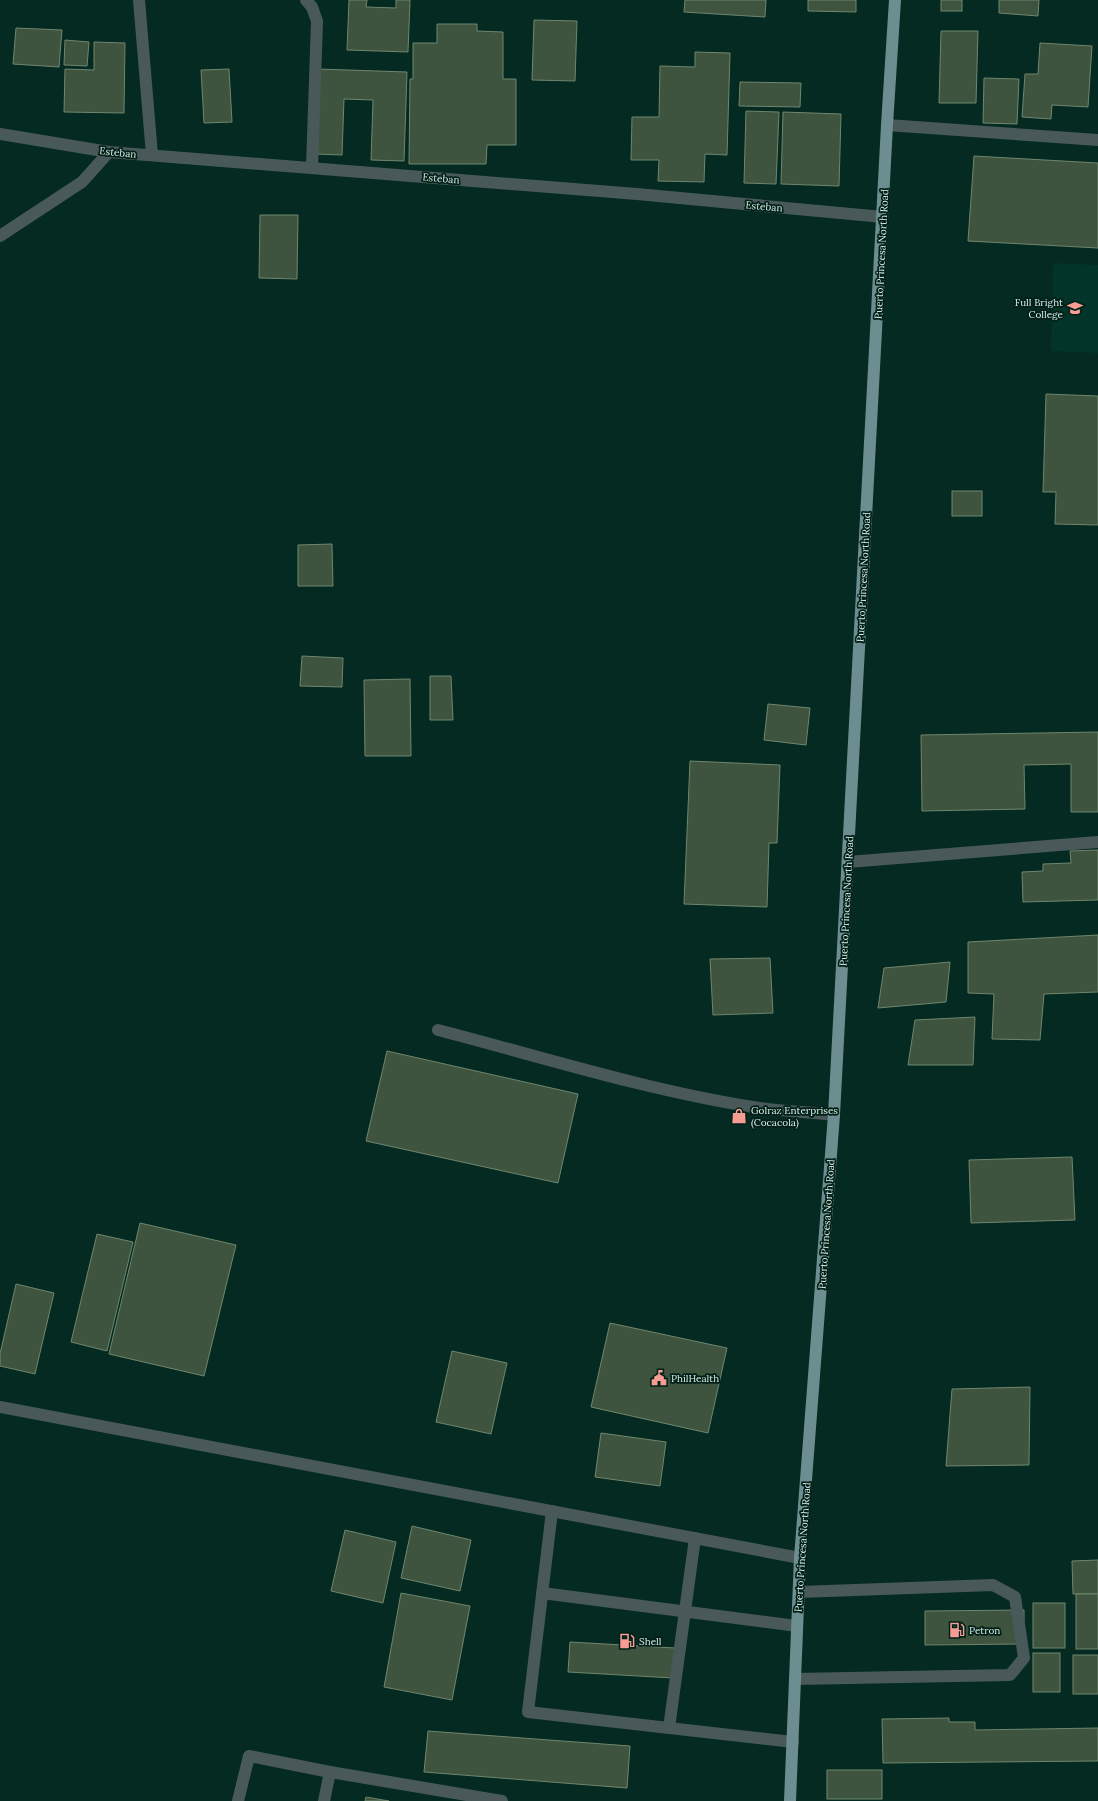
<svg xmlns="http://www.w3.org/2000/svg" width="1098" height="1801" font-family="Lora,serif">
<style>
.built{fill:#023429}
.building{fill:#3f543e;stroke:#6f866e}
.lines{fill:none;stroke-linecap:round;stroke-linejoin:round}
.service{stroke:#49595a;stroke-width:12}
.minor{stroke:#49595a;stroke-width:12}
.primary{stroke:#6c8e90;stroke-width:12}
.labels{text-anchor:middle;stroke-width:3.5;stroke-linejoin:round;paint-order:stroke}
.street-label{font-size:10px;fill:#daede6;stroke:#002018}
.poi-label{font-size:10px;fill:#daede6;stroke:#002018;text-anchor:start}
</style>
<rect width="100%" height="100%" fill="#052a21"/>
<path class="built" d="M1053 263 1098 265V353L1051 351Z"/>
<g class="building">
<path d="M349 0H367L366 7 396 8V0H410L408 52 347 50Z"/>
<path d="M685 0H766L765 17 684 12Z"/>
<path d="M808 0H856V12L808 11Z"/>
<rect x="941" y="0" width="21" height="11"/>
<path d="M999 0H1039L1038 16 999 13Z"/>
<path d="M534 20 577 21 575 81 532 80Z"/>
<path d="M437 24H477V31L503 32V79H516V145H487L486 164H409L410 79H413V43H437Z"/>
<path d="M16 28 62 30 59 67 13 64Z"/>
<path d="M941 31H978L976 103H939Z"/>
<path d="M65 40 89 42 87 66 64 65Z"/>
<path d="M94 42 125 43 124 113 64 112 65 69 94 70Z"/>
<path d="M1040 43 1092 46 1088 107 1052 105 1051 119 1022 117 1025 74H1038Z"/>
<path d="M695 52 730 53 727 155 705 154 704 182 658 181 659 160H631L632 117H659L660 66 695 67Z"/>
<path d="M229 69 232 122 204 123 201 70Z"/>
<path d="M318 69 407 72 404 161 371 160 373 100 344 99 342 155 315 154Z"/>
<path d="M984 78 1019 79 1017 124 983 123Z"/>
<path d="M740 82 801 83 800 107 739 106Z"/>
<path d="M746 111 779 112 776 184 744 183Z"/>
<path d="M783 112 841 114 839 186 781 184Z"/>
<path d="M974 156 1098 163V248L968 241Z"/>
<path d="M260 215H298L297 279 259 278Z"/>
<path d="M1046 394 1098 396V525L1055 524 1056 492H1043Z"/>
<rect x="952" y="491" width="30" height="25"/>
<path d="M332 544 333 586H298V545Z"/>
<path d="M302 656 343 658 342 687 300 686Z"/>
<path d="M430 676H451L453 720H430Z"/>
<path d="M410 679 411 756H365L364 680Z"/>
<path d="M768 704 810 708 806 745 764 740Z"/>
<path d="M1098 732V812H1071V764L1024 765 1025 809 922 811 921 735Z"/>
<path d="M690 761 780 765 777 843H769L767 907 684 904Z"/>
<path d="M1098 850V900L1023 902 1022 872 1043 871V864L1071 863 1070 851Z"/>
<path d="M1098 935V992L1044 994 1040 1040 992 1039 994 994 968 993V942Z"/>
<path d="M770 958 773 1013 713 1015 710 959Z"/>
<path d="M950 962 946 1002 878 1008 884 968Z"/>
<path d="M975 1017 973 1065H908L915 1020Z"/>
<path d="M387 1051 578 1094 558 1183 366 1141Z"/>
<path d="M1072 1157 1075 1220 971 1223 969 1160Z"/>
<path d="M140 1223 236 1245 204 1376 109 1354Z"/>
<path d="M97 1234 133 1242 107 1351 71 1342Z"/>
<path d="M16 1284 54 1293 35 1374 0 1366V1354Z"/>
<path d="M610 1323 727 1348 708 1433 591 1407Z"/>
<path d="M452 1351 507 1363 491 1434 436 1422Z"/>
<path d="M1030 1387 1029 1465 946 1466 952 1389Z"/>
<path d="M601 1433 666 1442 660 1486 595 1477Z"/>
<path d="M412 1526 471 1540 460 1591 401 1578Z"/>
<path d="M345 1530 396 1542 383 1603 331 1591Z"/>
<path d="M1098 1560V1594H1073L1072 1561Z"/>
<path d="M401 1593 470 1606 452 1700 384 1687Z"/>
<rect x="1076" y="1594" width="22" height="55"/>
<rect x="1033" y="1603" width="32" height="45"/>
<path d="M1024 1610V1644L925 1645V1611Z"/>
<path d="M570 1642 675 1648 673 1678 568 1672Z"/>
<rect x="1033" y="1653" width="27" height="39"/>
<rect x="1073" y="1655" width="25" height="39"/>
<path d="M949 1718V1722H975V1730L1098 1728V1761L883 1763 882 1719Z"/>
<path d="M428 1731 630 1746 627 1788 424 1772Z"/>
<rect x="827" y="1770" width="55" height="29"/>
<path d="M366 1797 389 1801H365Z"/>
</g>
<g class="lines">
<g class="service">
<path d="M0 236 82 182 109 152"/>
<path d="M848 862 1098 842"/>
<path d="M438 1030C542 1057 646 1090 753 1107 779 1111 807 1112 834 1115"/>
<path d="M552 1511 528 1712 793 1742"/>
<path d="M542 1593 797 1626"/>
<path d="M795 1679 1010 1675 1024 1658 1015 1597 993 1585 799 1592"/>
<path d="M669 1728 695 1538"/>
<path d="M238 1801 249 1756 330 1772 502 1801"/>
<path d="M324 1801 330 1772"/>
</g>
<g class="minor">
<path d="M139 0 152 155"/>
<path d="M306 0 312 7 317 21 312 167"/>
<path d="M887 125 1098 140"/>
<path d="M0 134 109 152 637 194 883 217"/>
<path d="M0 1407 800 1558"/>
</g>
<path class="primary" d="M790 1801 800 1558 834 1115 887 125 895 0"/>
</g>
<defs>
<symbol id="university-bare" viewBox="-9 -9 18 18"><path d="M0-5L7-2L0 1L-7-2ZM-4 1L0 2.5L4 1V4Q0 6-4 4Z" fill="#f59c93" stroke="#002018" stroke-width="2.5" paint-order="stroke"/></symbol>
<symbol id="shop-bare" viewBox="-9 -9 18 18"><path d="M-5-2.5h2.3a2.7 3.5 0 0 1 5.4 0H5L5.5 6h-11ZM-1.5-2.5h3a1.5 2.3 0 0 0-3 0Z" fill="#f59c93" stroke="#002018" stroke-width="2.5" paint-order="stroke"/></symbol>
<symbol id="civic-bare" viewBox="-9 -9 18 18"><path d="M-.6-6.5H3V-4.5H.6V-3L4-1V1h2V6H-6V1h2V-1L-.6-3ZM-1.2 2.5V6h2.4V2.5Z" fill="#f59c93" stroke="#002018" stroke-width="2.5" paint-order="stroke"/></symbol>
<symbol id="fuel-bare" viewBox="-9 -9 18 18"><path d="M-5.5-6h7V0h2V4h1.3V-2.5L3-4.5l.8-.8L6-3V5H2.5V1h-1V6h-7ZM-4.2-4.7v3.2H.2V-4.7Z" fill="#f59c93" stroke="#002018" stroke-width="2.5" paint-order="stroke"/></symbol>
</defs>
<g fill-rule="evenodd">
<use href="#university-bare" x="1064" y="297" width="22" height="22"/>
<use href="#shop-bare" x="728" y="1105" width="22" height="22"/>
<use href="#civic-bare" x="648" y="1367" width="22" height="22"/>
<use href="#fuel-bare" x="946" y="1619" width="22" height="22"/>
<use href="#fuel-bare" x="616" y="1630" width="22" height="22"/>
</g>
<g class="labels">
<g class="street-label">
<text transform="translate(118 152) rotate(6)" y="4">Esteban</text>
<text transform="translate(441 178) rotate(5)" y="4">Esteban</text>
<text transform="translate(764 206) rotate(5)" y="4">Esteban</text>
<text transform="translate(881 254) rotate(-87)" y="4">Puerto Princesa North Road</text>
<text transform="translate(863 577) rotate(-87)" y="4">Puerto Princesa North Road</text>
<text transform="translate(846 901) rotate(-87)" y="4">Puerto Princesa North Road</text>
<text transform="translate(826 1224) rotate(-86)" y="4">Puerto Princesa North Road</text>
<text transform="translate(802 1547) rotate(-86)" y="4">Puerto Princesa North Road</text>
</g>
<g class="poi-label">
<text x="1063" y="306" text-anchor="end">Full Bright<tspan x="1063" dy="12">College</tspan></text>
<text x="751" y="1114">Golraz Enterprises<tspan x="751" dy="12">(Cocacola)</tspan></text>
<text x="671" y="1382">PhilHealth</text>
<text x="969" y="1634">Petron</text>
<text x="639" y="1645">Shell</text>
</g>
</g>
</svg>
